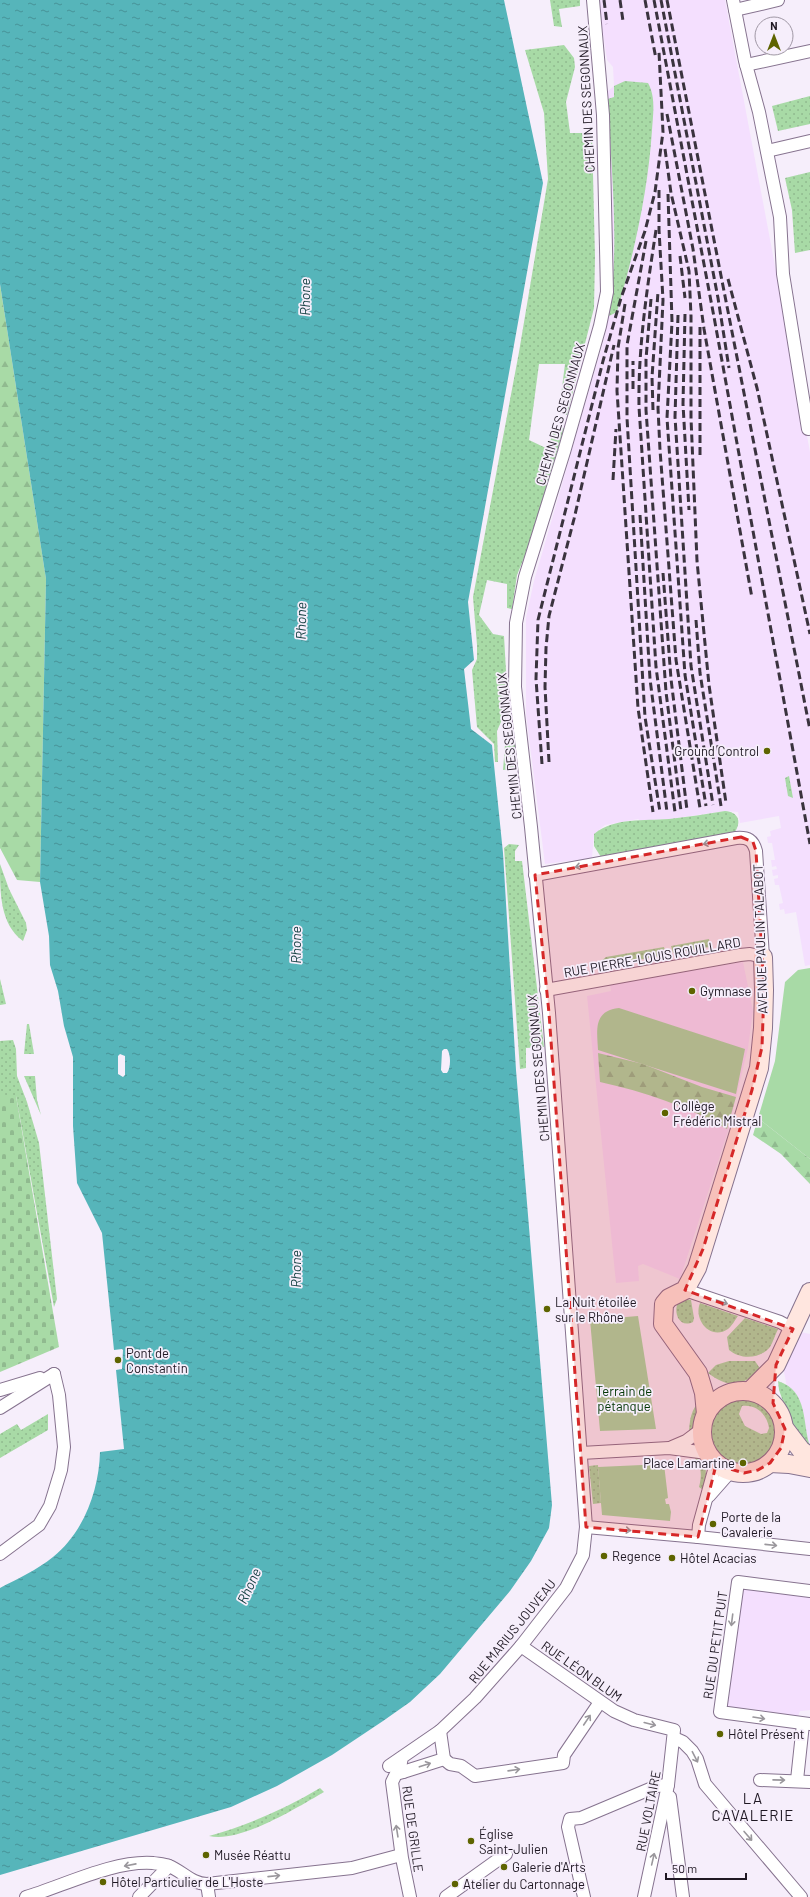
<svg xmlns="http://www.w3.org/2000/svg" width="810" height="1897" font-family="Barlow,sans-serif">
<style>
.built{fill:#f4dffe}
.grass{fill:url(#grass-dots);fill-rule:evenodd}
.forest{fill:url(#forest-firs)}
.cemetery{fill:url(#cemetery-stones)}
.park{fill:#a8daa6}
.water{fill:url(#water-ripples);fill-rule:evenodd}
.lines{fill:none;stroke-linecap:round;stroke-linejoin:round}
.street-casing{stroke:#86738f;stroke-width:14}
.secondary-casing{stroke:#86738f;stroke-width:20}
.street{stroke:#fff;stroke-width:12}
.secondary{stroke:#ffe6df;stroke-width:18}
.rail{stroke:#3a333e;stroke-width:3;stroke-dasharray:8 4;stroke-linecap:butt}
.oneway{stroke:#9a979c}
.marked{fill:#d62828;fill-opacity:0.2;stroke:#d62828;stroke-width:3;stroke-dasharray:8 5;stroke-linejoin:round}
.poi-dot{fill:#5e6400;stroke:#f6eefb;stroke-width:1.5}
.labels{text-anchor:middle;stroke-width:3.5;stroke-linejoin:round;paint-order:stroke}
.street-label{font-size:13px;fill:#1f1823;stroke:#f6eefb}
.poi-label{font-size:13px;fill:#1f1823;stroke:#f6eefb;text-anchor:start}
.park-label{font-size:13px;fill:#003502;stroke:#f6eefb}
.water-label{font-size:14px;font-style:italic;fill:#174345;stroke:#f6eefb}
.quarter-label{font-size:15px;letter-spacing:1px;fill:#1f1823;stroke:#f6eefb}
</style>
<defs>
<pattern id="grass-dots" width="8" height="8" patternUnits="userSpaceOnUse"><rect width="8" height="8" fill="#a8daa6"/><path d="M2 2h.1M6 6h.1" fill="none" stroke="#90ba8f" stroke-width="1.8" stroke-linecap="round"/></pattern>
<pattern id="forest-firs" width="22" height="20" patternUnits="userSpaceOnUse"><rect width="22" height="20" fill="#a8daa6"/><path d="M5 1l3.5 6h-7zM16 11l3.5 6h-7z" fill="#90ba8f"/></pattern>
<pattern id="cemetery-stones" width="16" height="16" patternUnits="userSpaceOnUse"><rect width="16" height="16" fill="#a8daa6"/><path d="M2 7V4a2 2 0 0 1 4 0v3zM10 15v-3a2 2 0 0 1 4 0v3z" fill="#90ba8f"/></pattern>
<pattern id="water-ripples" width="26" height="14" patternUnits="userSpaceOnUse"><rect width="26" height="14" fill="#56b5ba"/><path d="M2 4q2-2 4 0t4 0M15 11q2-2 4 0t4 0" fill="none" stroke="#479297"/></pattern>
</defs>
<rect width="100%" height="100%" fill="#f6eefb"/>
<g class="built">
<path d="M598 0H725L810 452V965L805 966 796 912 785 914 784 909 780 910 779 904 783 903 779 885H775L774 879 778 878V875L773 876 772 870 777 869 776 866 772 867 771 860H775L772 843H768L767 837 771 836 770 831 781 828 779 816 740 823 738 812 725 811 670 819 641 821 638 819 605 825 594 834 592 858 545 864 526 714V618L534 581 605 336 612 297 608 91 614 86 613 67 607 60Z"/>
<path d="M743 962 753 1011 748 1048 728 1131 680 1279 643 1264 638 1266 639 1281 616 1283 587 996 611 991 610 985Z"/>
<path d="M800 1332 810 1334V1446L801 1437 791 1407 783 1367Z"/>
<path d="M743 1587 810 1596V1717V1710L800 1711 798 1716 746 1708 745 1711 727 1707Z"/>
</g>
<g class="grass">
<path d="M550 0H580V6L559 9 562 27 554 26Z"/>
<path d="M564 45 574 58 575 67 566 102 570 133H592L595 257 594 308 567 415 559 411 565 364H539L529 440 548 449 555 424 564 428 528 548 517 575 512 609 507 608V584L487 580 479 615 493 634 504 636 508 706 497 731 498 762H495L494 744 477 727 472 670 477 659V645L473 597 519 352 548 179 544 113 525 50Z"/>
<path d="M625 81 648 83C656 97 653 114 652 130 648 192 634 253 617 312L609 316C620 245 611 170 608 99L614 97V86Z"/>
<path d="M810 96V124L778 131 772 106Z"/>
<path d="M810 172V250L795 253 792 210 785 178Z"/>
<path d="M514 729 518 768 503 770 506 732Z"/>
<path d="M789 776 793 798 788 796 785 778Z"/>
<path d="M725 811C738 812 742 821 735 832L601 857 594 846V834C615 817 644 821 669 819 688 817 706 814 725 811Z"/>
<path d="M509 844 519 845 515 851V861H522L544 1047 526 1048V1068L520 1069 504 848Z"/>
<path d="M0 864 9 889 26 923 27 930 23 941C0 924 0 893 0 864Z"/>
<path d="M709 939 710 947 673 953 671 946Z"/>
<path d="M664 947 666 955 606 966 602 965 600 962 606 957Z"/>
<path d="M0 979 6 1004 0 1005Z"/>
<path d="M27 1024H29L34 1054H24Z"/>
<path d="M13 1040 16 1049 17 1076 27 1102 39 1143 57 1299 54 1307 16 1096H0V1041Z"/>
<path d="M24 1076H35L37 1100 41 1115Z"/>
<path d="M685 1299 691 1300 694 1318 693 1322C681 1328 674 1316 677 1305Z"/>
<path d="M700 1303 738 1316C735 1320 732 1326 728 1329 711 1341 693 1320 700 1303Z"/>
<path d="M745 1318 778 1329C775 1335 773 1342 770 1347 760 1359 741 1360 729 1350L727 1337Z"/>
<path d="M729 1361H755L761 1370C742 1386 729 1389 708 1373L716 1365Z"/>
<path d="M778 1381C809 1391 802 1424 810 1446L792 1427 779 1390Z"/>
<path d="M743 1398C806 1406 772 1488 728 1463 721 1459 715 1453 712 1445 702 1420 719 1402 743 1398ZM742 1406C756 1404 767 1414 769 1428L767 1433 761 1434 745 1426 739 1414Z"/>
<path d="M701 1399C700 1412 695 1424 689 1435 689 1421 691 1409 701 1399Z"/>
<path d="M48 1414V1430L0 1458V1434L17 1424 21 1430Z"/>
<path d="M699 1453C708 1466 707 1475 703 1490L699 1487C702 1476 702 1467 694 1457Z"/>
<path d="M598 1465 601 1503 593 1504 589 1466Z"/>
<path d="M320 1788 324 1792C298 1807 239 1844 209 1836 248 1825 285 1809 320 1788Z"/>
</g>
<g class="forest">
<path d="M0 284 46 579 40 882 17 880 0 848Z"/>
<path d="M598 1053 643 1064 702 1087 736 1097 727 1129C687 1106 645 1092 600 1082Z"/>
<path d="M758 1118 810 1159V1184L781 1154 753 1135Z"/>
</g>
<path class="cemetery" d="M0 1096H16L59 1347 0 1372Z"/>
<g class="park">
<path d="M810 968V1159L758 1118 775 1061 785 982 798 970Z"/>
<path d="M619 1008 745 1049 736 1094 598 1050C597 1030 593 1011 619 1008Z"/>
<path d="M638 1316 656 1429 600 1431 590 1320Z"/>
<path d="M664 1464 668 1498 665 1499 666 1504H669L671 1512 670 1521 602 1515 598 1467Z"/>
</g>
<path class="water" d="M0 0H504L543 183 468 602 474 660 464 669 471 729 492 745 503 853 516 1070 552 1505 549 1528 531 1561 510 1591 440 1674 410 1702 383 1721 332 1755 277 1786 231 1807 0 1875V1588C17 1579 37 1570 53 1557 84 1532 99 1490 100 1452L124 1449 116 1370 122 1369 123 1350 122 1349 114 1350 102 1233 77 1183 73 1126V1057L64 1026 58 991 50 965 49 936 40 882 46 579 0 284ZM444 1049H447C451 1054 451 1068 447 1073H443L441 1070 442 1051ZM120 1054 125 1056V1075L123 1077 118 1074V1056Z"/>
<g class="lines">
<defs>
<g id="street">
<path d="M733 0 745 61 759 112 780 217 783 274 808 429"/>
<path d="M735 10 778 0"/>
<path d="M746 65 810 51"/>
<path d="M767 151 810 141"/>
<path d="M535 875 736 838C748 837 753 840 756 851L763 957 750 954 740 955 546 990"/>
<path d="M685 1290 780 1322 793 1329"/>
<path d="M0 1390 40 1378"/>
<path d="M0 1408 54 1374"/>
<path d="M672 1447 686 1441 702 1429"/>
<path d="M581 1453 669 1448 707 1453"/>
<path d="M709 1496 731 1471"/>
<path d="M586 1527 698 1537 810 1549"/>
<path d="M698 1537 699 1525 716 1463"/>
<path d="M0 1554 39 1525 50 1506 61 1470 64 1447 59 1395 54 1374"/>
<path d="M810 1591 738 1582 720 1712 810 1724"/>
<path d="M521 1646 614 1711 634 1720 674 1730 668 1785 644 1897"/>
<path d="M440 1731 475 1698 521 1646 566 1588 583 1555 586 1527 549 1013 531 827 515 687 516 623 525 577 564 452 600 326 607 292 603 115 593 0"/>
<path d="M674 1738 683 1742 692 1751 697 1759 705 1784 801 1897"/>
<path d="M444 1759 450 1764 461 1766 475 1776 563 1763 564 1755 600 1702"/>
<path d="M389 1766 440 1731 444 1759 403 1772 400 1768 402 1757"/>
<path d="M403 1772 396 1774 392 1782 402 1858 410 1897"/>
<path d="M760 1780 810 1782"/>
<path d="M797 1780 803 1724"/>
<path d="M670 1797 683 1897"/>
<path d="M207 1884 209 1897"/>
<path d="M26 1897C63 1886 114 1860 153 1863 158 1864 164 1864 169 1866 182 1871 192 1884 207 1884L352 1868 401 1855"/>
<path d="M139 1897 169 1866"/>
<path d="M446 1897 506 1854"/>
<path d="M584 1897 568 1827 570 1819 581 1818 657 1786 668 1785"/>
</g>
<g id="secondary">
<circle cx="743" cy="1432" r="41"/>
<path d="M750 1391 776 1365 810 1292"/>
<path d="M706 1414 704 1393 698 1373 663 1324 664 1304 669 1298 685 1290 697 1268 759 1068 763 1028 764 990 763 957"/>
<path d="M785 1429 801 1450 810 1457"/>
<path d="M770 1463 789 1464 810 1468"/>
</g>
</defs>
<use href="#street" class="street-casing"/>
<use href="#secondary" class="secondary-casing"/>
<use href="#street" class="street"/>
<use href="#secondary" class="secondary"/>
<g class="rail">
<path d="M604 0 607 24"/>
<path d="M620 0 623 21"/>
<path d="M645 0 656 59"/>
<path d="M654 0 714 317 810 844"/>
<path d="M661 0 718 298 729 368"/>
<path d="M667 0 810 730"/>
<path d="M667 114 693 249 704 329 752 598"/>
<path d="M665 149 671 193 689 271 691 316V418L697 561 709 685 726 803"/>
<path d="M659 190V230L663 300 658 408 660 450 676 660 700 808"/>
<path d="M668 194 672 322 667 418 685 675 706 806"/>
<path d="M656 230C647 289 638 347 639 407L656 667 675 812"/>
<path d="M646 241 627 345V418L645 717 660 812"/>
<path d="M680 256 685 298"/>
<path d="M728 279 757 388 810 634"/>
<path d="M651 299 646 359V410L666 692 681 811"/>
<path d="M625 304 618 348 617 391 638 708 653 812"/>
<path d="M685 314 683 404 689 510"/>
<path d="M678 315 675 417 691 666 713 805"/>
<path d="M700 327V457"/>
<path d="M633 389V361"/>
<path d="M653 410 652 377 658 292"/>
<path d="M613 480 616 429"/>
<path d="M640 515 650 679 667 812"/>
<path d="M663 573 671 679 687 810"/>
<path d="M696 620 700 673 721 806"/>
<path d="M549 762 545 687 546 648 549 616 574 519 614 345"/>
<path d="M542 764 536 679 538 620 603 361 621 298 645 231 655 192 663 132 659 52"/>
</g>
</g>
<defs><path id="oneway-shaft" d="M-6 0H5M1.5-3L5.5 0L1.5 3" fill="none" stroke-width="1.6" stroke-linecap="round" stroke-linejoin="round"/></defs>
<g class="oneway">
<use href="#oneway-shaft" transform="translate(709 843) rotate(169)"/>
<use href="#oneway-shaft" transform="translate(581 866) rotate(169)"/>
<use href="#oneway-shaft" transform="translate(722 1302) rotate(19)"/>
<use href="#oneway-shaft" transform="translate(625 1530) rotate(5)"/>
<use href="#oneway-shaft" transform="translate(771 1545) rotate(6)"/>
<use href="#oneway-shaft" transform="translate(732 1620) rotate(97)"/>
<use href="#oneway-shaft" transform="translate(759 1718) rotate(9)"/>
<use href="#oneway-shaft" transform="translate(587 1720) rotate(-56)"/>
<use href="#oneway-shaft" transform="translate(650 1724) rotate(14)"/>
<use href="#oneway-shaft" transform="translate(695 1757) rotate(63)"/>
<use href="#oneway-shaft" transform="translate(425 1765) rotate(-18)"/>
<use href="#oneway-shaft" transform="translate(514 1770) rotate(-8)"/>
<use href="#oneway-shaft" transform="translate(779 1780) rotate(1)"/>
<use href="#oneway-shaft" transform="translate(397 1831) rotate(-99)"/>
<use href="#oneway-shaft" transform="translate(748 1836) rotate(49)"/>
<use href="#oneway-shaft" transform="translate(653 1859) rotate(-77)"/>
<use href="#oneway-shaft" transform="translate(130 1865) rotate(169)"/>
<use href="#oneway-shaft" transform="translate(274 1876) rotate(-6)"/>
</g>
<path class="marked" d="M741 837 753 842 756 851 764 990 762 1047 752 1090 703 1249 685 1290 793 1329 776 1365 773 1403 785 1429 781 1448 770 1463 758 1470 744 1473 716 1465 698 1537 586 1527 549 1013 535 875Z"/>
<g class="poi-dot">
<circle cx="767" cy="751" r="4"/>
<circle cx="692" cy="991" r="4"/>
<circle cx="665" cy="1113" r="4"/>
<circle cx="547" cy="1309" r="4"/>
<circle cx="118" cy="1360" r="4"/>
<circle cx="743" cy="1463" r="4"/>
<circle cx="713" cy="1524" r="4"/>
<circle cx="604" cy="1556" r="4"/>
<circle cx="672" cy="1558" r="4"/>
<circle cx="720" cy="1734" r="4"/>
<circle cx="471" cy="1841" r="4"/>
<circle cx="206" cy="1855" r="4"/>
<circle cx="504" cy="1867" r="4"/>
<circle cx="103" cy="1882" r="4"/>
<circle cx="455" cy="1884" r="4"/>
</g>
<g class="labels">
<g class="street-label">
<text transform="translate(586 99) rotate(-93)" y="5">CHEMIN DES SEGONNAUX</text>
<text transform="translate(560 414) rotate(-74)" y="5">CHEMIN DES SEGONNAUX</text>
<text transform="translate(509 746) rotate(-96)" y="5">CHEMIN DES SEGONNAUX</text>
<text transform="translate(760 939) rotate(-92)" y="5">AVENUE PAULIN TALABOT</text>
<text transform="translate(652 957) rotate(-10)" y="5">RUE PIERRE-LOUIS ROUILLARD</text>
<text transform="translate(538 1068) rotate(-95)" y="5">CHEMIN DES SEGONNAUX</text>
<text transform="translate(512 1631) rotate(-51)" y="5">RUE MARIUS JOUVEAU</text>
<text transform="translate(715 1645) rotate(-82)" y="5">RUE DU PETIT PUIT</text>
<text transform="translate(582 1671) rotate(35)" y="5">RUE LÉON BLUM</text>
<text transform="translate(648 1811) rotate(-79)" y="5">RUE VOLTAIRE</text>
<text transform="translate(413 1829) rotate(82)" y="5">RUE DE GRILLE</text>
</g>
<g class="poi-label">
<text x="759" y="756" text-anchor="end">Ground Control</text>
<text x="700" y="996">Gymnase</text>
<text x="673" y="1111">Collège<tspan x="673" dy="15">Frédéric Mistral</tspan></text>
<text x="555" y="1307">La Nuit étoilée<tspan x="555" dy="15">sur le Rhône</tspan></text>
<text x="126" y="1358">Pont de<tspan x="126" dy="15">Constantin</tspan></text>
<text x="735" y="1468" text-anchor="end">Place Lamartine</text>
<text x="721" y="1522">Porte de la<tspan x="721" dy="15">Cavalerie</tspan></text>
<text x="612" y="1561">Regence</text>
<text x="680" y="1563">Hôtel Acacias</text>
<text x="728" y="1739">Hôtel Présent</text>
<text x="479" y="1839">Église<tspan x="479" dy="15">Saint-Julien</tspan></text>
<text x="214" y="1860">Musée Réattu</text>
<text x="512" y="1872">Galerie d'Arts</text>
<text x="111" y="1887">Hôtel Particulier de L'Hoste</text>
<text x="463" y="1889">Atelier du Cartonnage</text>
</g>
<g class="park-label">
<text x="624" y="1396">Terrain de<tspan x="624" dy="15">pétanque</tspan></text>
</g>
<g class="water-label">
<text transform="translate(305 297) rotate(-90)" y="5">Rhone</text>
<text transform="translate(301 621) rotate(-89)" y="5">Rhone</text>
<text transform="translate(296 945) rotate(-90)" y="5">Rhone</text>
<text transform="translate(296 1269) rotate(-90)" y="5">Rhone</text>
<text transform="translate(249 1586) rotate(-65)" y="5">Rhone</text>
</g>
<g class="quarter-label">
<text x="753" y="1804">LA<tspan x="753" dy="17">CAVALERIE</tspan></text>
</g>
</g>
<g transform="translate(774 36)"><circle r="19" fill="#f6eefb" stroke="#a098a5"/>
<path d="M0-3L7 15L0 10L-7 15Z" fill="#5e6400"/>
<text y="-6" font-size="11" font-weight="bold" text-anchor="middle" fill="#1f1823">N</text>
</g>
<path d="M666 1873v6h80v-6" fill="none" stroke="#1f1823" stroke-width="2"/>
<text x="672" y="1873" font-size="12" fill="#1f1823" stroke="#f6eefb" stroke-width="3" paint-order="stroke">50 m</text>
</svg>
